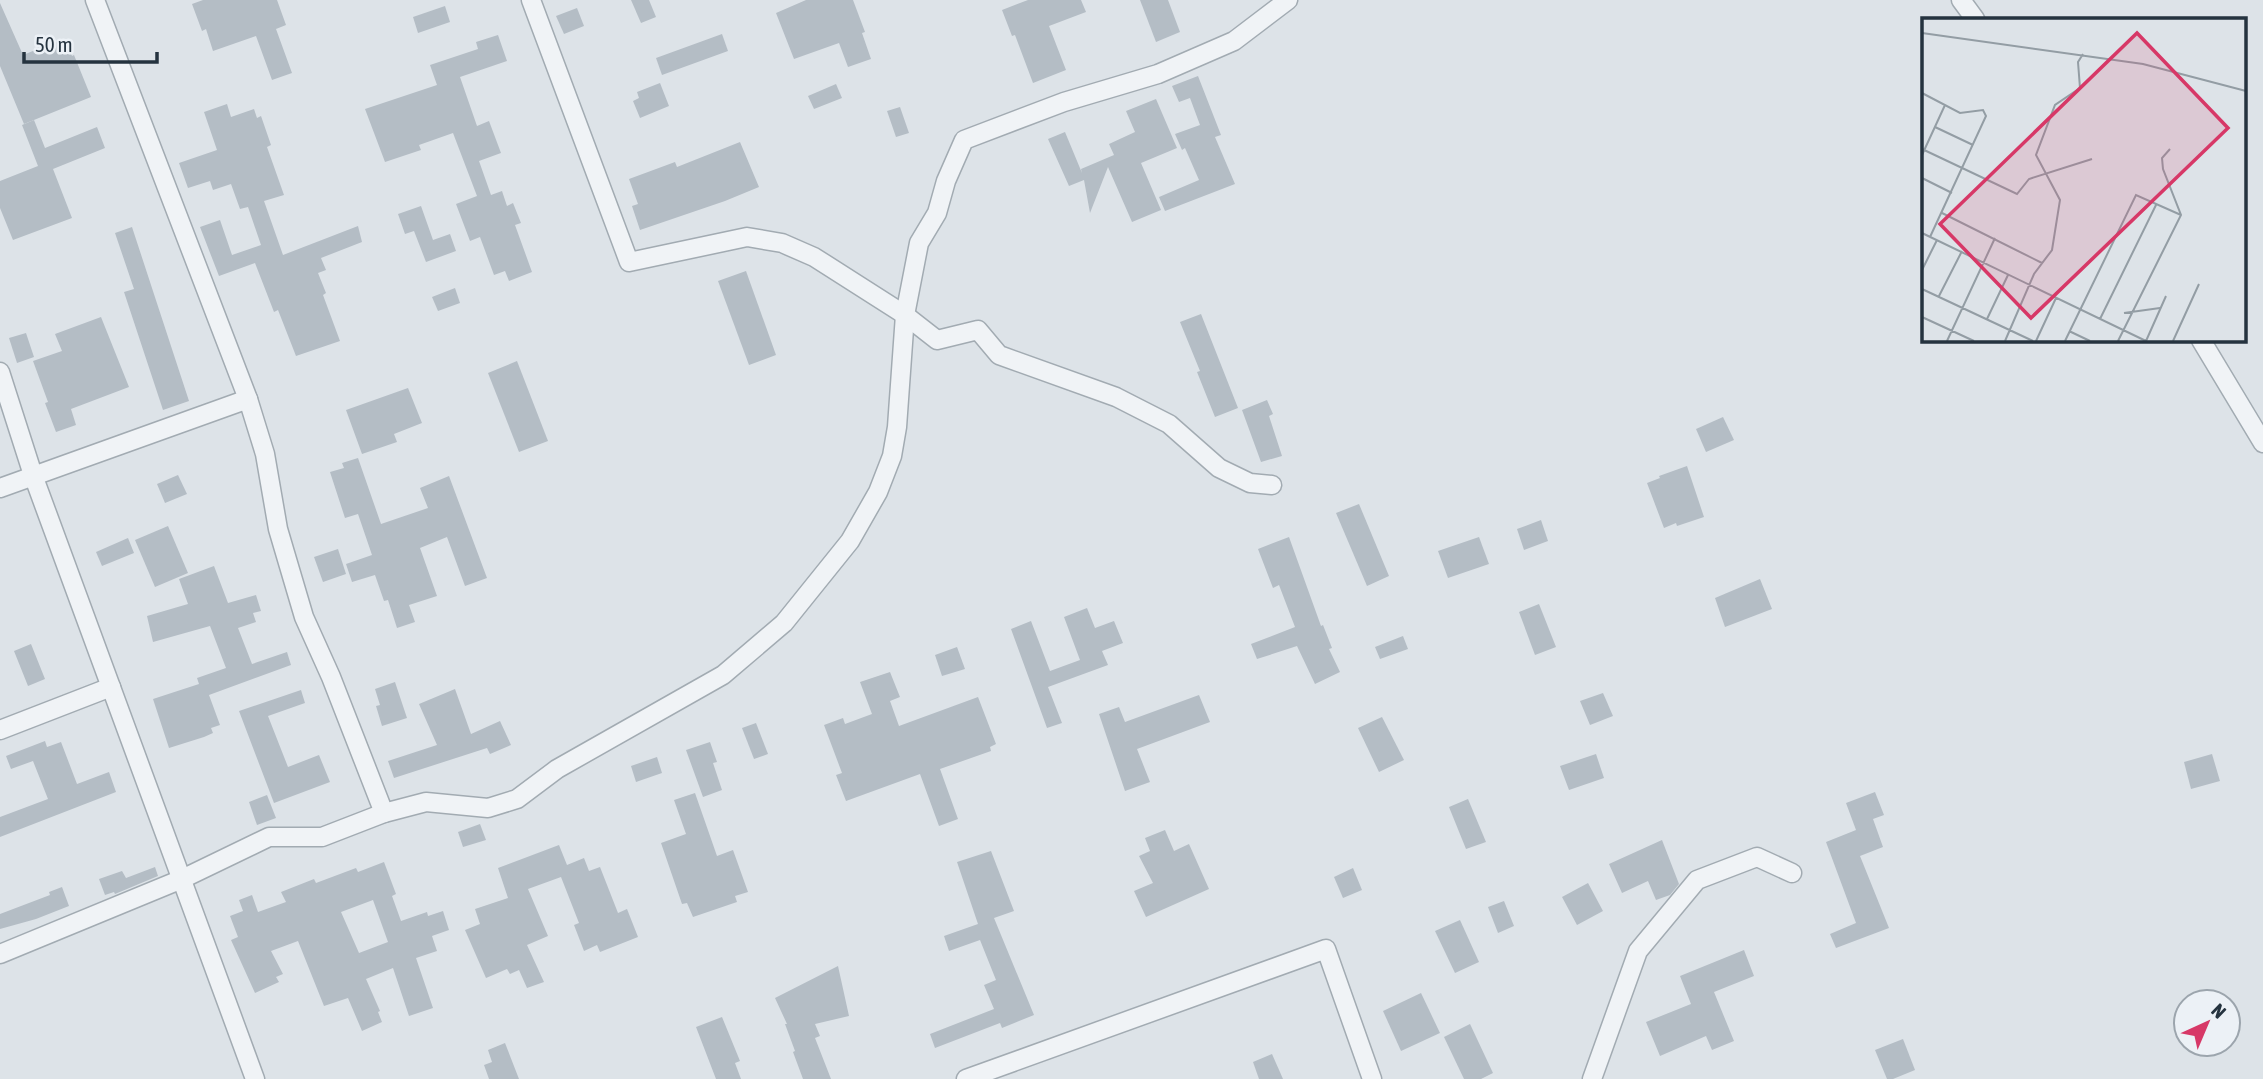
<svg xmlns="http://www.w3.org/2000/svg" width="2263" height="1079" font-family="'Asap Condensed',sans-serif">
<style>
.building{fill:#b4bdc5;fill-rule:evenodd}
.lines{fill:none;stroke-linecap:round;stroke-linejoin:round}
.minor-casing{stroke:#a2abb2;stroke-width:21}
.minor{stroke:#f0f3f6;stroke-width:18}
.inset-road{fill:none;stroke:#939da4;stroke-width:2}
.view{fill:#d73867;fill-opacity:0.15;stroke:#d73867;stroke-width:3.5}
.inset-edge{fill:none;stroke:#25333f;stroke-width:3.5}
</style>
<rect width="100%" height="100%" fill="#dde3e8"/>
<g class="building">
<path d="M203 0H277L286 25 276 29 292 73 272 80 256 36 213 51 206 29 202 31 192 4Z"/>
<path d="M631 0H649L656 17 641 23Z"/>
<path d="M806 0H853L865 32 862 33 871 59 848 67 839 43 794 59 776 13Z"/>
<path d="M1028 0H1081L1086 12 1049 26 1066 70 1033 83 1015 35 1012 36 1002 10Z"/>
<path d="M1140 0H1168L1180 32 1156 42Z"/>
<path d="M0 3 23 55 63 39 67 49 69 48 72 56 74 55 91 97 24 124 0 66Z"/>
<path d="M445 6 450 22 418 33 413 17Z"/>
<path d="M577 8 584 26 564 34 556 16Z"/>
<path d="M722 34 728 51 662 75 656 58Z"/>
<path d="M498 35 507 61 460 77 477 126 489 121 501 153 479 161 491 195 502 191 507 206 513 203 521 223 515 225 532 272 509 281 505 271 494 275 480 237 470 241 456 204 477 196 453 133 419 145 421 150 385 162 365 109 437 85 430 65 478 49 476 42Z"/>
<path d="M1198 76 1221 135 1215 137 1235 184 1165 211 1159 197 1199 180 1185 148 1182 150 1175 134 1200 125 1190 98 1179 102 1172 86Z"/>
<path d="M660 83 669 106 640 118 633 101 639 98 637 92Z"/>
<path d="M836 84 842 98 814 109 808 96Z"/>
<path d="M1156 99 1177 148 1141 163 1161 210 1132 222 1108 167 1090 213 1084 180 1069 186 1048 139 1065 132 1082 173 1081 169 1114 155 1109 144 1135 132 1126 111Z"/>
<path d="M227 104 231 117 254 109 257 118 261 116 271 145 267 147 284 195 264 201 283 255 358 226 362 242 321 258 326 270 318 273 326 293 323 295 340 341 296 356 278 310 274 312 255 263 219 276 200 227 220 220 232 255 261 245 248 207 240 209 231 184 213 190 210 181 188 188 179 163 217 150 204 112Z"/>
<path d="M900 107 909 133 896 137 887 111Z"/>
<path d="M34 120 45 148 97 127 105 148 53 169 72 218 13 240 0 208V181L38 166 22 125Z"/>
<path d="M740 142 759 187 725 201 640 230 632 206 638 204 629 179 675 162 677 167Z"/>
<path d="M421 206 433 240 450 234 456 251 426 262 414 231 405 234 398 214Z"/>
<path d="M132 227 189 401 163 410 124 292 134 289 115 233Z"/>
<path d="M746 271 776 355 749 365 718 281Z"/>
<path d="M455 288 460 303 438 311 432 297Z"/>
<path d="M1201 314 1238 408 1215 417 1197 372 1200 371 1180 322Z"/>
<path d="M101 317 129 387 71 409 76 425 56 432 45 403 48 402 33 361 62 351 55 334Z"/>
<path d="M26 333 34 357 17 363 9 338Z"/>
<path d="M517 361 548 441 519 452 488 373Z"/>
<path d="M408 388 422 423 394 434 397 442 362 454 346 410Z"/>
<path d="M1267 400 1273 414 1269 416 1282 456 1261 462 1242 410Z"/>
<path d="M1723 417 1734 440 1706 452 1696 429Z"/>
<path d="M358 458 381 524 428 508 420 488 449 476 487 578 465 586 447 537 420 548 437 596 409 605 415 622 397 628 388 600 384 601 375 575 352 582 346 564 372 555 358 514 345 518 330 472 344 468 342 463Z"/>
<path d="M1687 466 1704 517 1677 526 1676 523 1664 528 1647 483 1660 478 1659 476Z"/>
<path d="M178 475 187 494 165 503 157 484Z"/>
<path d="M1359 504 1389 576 1367 586 1336 513Z"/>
<path d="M1541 520 1548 541 1524 550 1517 529Z"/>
<path d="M168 526 188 573 155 587 135 540Z"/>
<path d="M1289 537 1321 626 1323 625 1332 648 1329 649 1340 672 1315 684 1297 646 1257 659 1251 644 1295 627 1279 585 1273 588 1258 549Z"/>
<path d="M1479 537 1489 564 1448 578 1438 551Z"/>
<path d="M128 538 134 553 102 566 96 552Z"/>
<path d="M338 549 346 574 323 582 314 557Z"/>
<path d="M214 566 228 603 256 595 261 611 253 613 256 622 238 628 252 664 287 652 291 665 209 695 220 725 211 728 213 733 204 737 169 748 153 699 199 684 197 678 226 668 210 626 153 642 147 616 188 604 179 579Z"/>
<path d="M1760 579 1772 609 1725 627 1715 598Z"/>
<path d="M1539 604 1556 647 1535 655 1519 612Z"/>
<path d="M1087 608 1095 628 1114 621 1123 643 1102 651 1108 665 1048 687 1062 723 1047 728 1011 629 1031 621 1050 671 1080 660 1064 617Z"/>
<path d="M1403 636 1408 649 1380 659 1375 647Z"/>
<path d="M31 644 45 679 28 686 14 651Z"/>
<path d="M957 647 965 669 942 676 935 655Z"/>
<path d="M890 672 900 697 890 701 899 726 978 697 996 744 990 747 991 751 940 769 958 819 939 826 920 774 846 801 836 775 842 773 824 725 843 718 845 724 872 714 860 682Z"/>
<path d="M395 682 407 718 382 726 376 706 380 705 375 689Z"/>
<path d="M455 689 471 734 500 721 511 745 490 754 487 748 394 778 388 761 437 745 419 704Z"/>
<path d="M301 690 305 703 268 716 288 767 319 755 330 782 274 803 239 711Z"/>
<path d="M1603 693 1613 716 1590 725 1580 701Z"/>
<path d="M1199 695 1210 722 1137 749 1150 782 1125 791 1099 714 1119 707 1125 722Z"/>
<path d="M1382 717 1404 760 1379 772 1358 728Z"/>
<path d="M756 723 768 754 754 759 742 728Z"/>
<path d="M45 741 47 747 61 742 77 784 109 772 116 792 0 837V817L48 799 33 761 11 769 6 756Z"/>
<path d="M710 742 717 762 713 763 722 790 703 797 686 750Z"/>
<path d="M1596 754 1604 778 1569 790 1560 766Z"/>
<path d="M2212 754 2220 781 2191 789 2184 762Z"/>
<path d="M657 757 662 773 636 782 631 766Z"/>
<path d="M1875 792 1884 815 1873 819 1883 847 1860 856 1889 928 1836 948 1830 934 1856 923 1826 842 1856 830 1846 803Z"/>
<path d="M695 793 717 856 733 850 748 892 735 896 737 902 693 917 687 903 682 904 661 843 686 834 674 800Z"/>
<path d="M267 795 276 818 257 825 249 802Z"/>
<path d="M1468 799 1486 842 1466 849 1449 807Z"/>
<path d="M480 824 486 840 463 847 458 832Z"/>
<path d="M1165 830 1174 851 1189 844 1209 889 1146 917 1134 891 1153 883 1139 856 1150 851 1145 838Z"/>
<path d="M1662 840 1679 884 1670 895 1656 900 1648 881 1622 893 1609 864Z"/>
<path d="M559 845 567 865 584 858 589 871 600 867 618 913 627 909 638 937 600 952 597 945 584 951 574 925 579 923 561 877 528 889 548 936 527 945 544 982 527 988 519 970 510 974 507 969 486 978 465 930 480 924 475 909 508 898 498 868Z"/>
<path d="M991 851 1014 911 994 918 1034 1015 1002 1028 1000 1023 935 1048 930 1034 994 1009 984 985 996 980 980 940 949 951 944 936 978 924 957 862Z"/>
<path d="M384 862 396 894 392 896 401 921 427 912 428 916 443 911 449 930 432 936 437 951 416 958 433 1008 409 1016 393 968 366 979 380 1011 378 1012 382 1022 362 1031 348 998 324 1006 298 941 271 951 283 974 276 977 279 982 255 993 231 940 238 937 230 916 243 911 239 900 252 895 258 912 286 902 281 892 314 879 316 883 356 868 358 872ZM373 900 388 942 359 953 341 912Z"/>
<path d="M155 867 158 876 115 894 114 892 105 895 99 879 122 871 126 878Z"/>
<path d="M1353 868 1362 890 1343 898 1334 877Z"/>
<path d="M1588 883 1603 911 1577 925 1562 897Z"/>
<path d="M62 887 69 906 36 919 0 929V914L50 895 49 892Z"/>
<path d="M1504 901 1514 926 1498 933 1488 907Z"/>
<path d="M1460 920 1479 962 1455 973 1435 931Z"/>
<path d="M1744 950 1754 976 1714 992 1734 1041 1712 1050 1706 1036 1660 1056 1646 1022 1691 1004 1680 976Z"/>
<path d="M838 966 849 1016 815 1024 820 1036 815 1038 831 1079H803L793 1052 795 1051 785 1024H787L775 998Z"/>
<path d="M1421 993 1440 1033 1401 1051 1383 1011Z"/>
<path d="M722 1017 740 1061 735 1063 741 1079H716L696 1027Z"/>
<path d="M1470 1024 1493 1073 1481 1079H1464L1444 1037Z"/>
<path d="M1903 1039 1915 1070 1893 1079H1887L1875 1050Z"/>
<path d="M505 1043 519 1079H489L484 1065 492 1062 488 1050Z"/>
<path d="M1272 1054 1283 1079H1259L1253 1062Z"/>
</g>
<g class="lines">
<defs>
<g id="minor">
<path d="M95 0 248 399 265 454 278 529 304 617 331 677 384 813"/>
<path d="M531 0 629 262 747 237 782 243 814 257 905 315 937 340 978 330 999 355 1116 397 1169 424 1219 468 1250 483 1272 485"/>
<path d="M1961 0 1975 19"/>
<path d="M2201 340 2263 443"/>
<path d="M0 372 33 475 255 1079"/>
<path d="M0 488 248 399"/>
<path d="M0 730 111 687"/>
<path d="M0 954 182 879 269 837H322L384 813 426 802 488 808 517 799 557 769 723 675 784 623 850 541 878 492 892 456 897 427 905 315 919 243 937 213 946 181 964 140 1064 102 1158 74 1234 41 1288 0"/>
<path d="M966 1079 1326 949 1372 1079"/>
<path d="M1592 1079 1638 951 1697 880 1757 857 1792 873"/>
</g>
</defs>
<use href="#minor" class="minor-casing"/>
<use href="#minor" class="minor"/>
</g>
<g transform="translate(1922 18)">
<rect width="324" height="324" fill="#dde3e8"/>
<path class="inset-road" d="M0 15 221 46 324 73M0 75 38 95 61 92 64 98 8 219M13 109 51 127M0 131 95 176 107 161 170 141M0 137 23 87M0 160 30 175M20 195 120 245M0 215 224 323M0 252 15 222M0 271 111 323M17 278 40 233M202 295 238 290M0 299 52 323M65 301 86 257M178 301 234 187M147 313 168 323M25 323 73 220M83 323 112 256 130 232 138 182 114 137 133 87 158 70 156 44 161 36M114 323 134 280M143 323 214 177 259 197M196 323 259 197 241 151 240 140 248 131M224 323 244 278M251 323 277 266"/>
<path class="view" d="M215 15 306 110 109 300 18 206Z"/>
<rect width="324" height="324" class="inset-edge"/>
</g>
<g transform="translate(2207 1023) rotate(44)"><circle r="33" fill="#ecf1f6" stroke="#9ca5ad" stroke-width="2"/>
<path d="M0-5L12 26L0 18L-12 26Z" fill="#d73867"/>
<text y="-10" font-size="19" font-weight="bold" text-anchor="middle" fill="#25333f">N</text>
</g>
<path d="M24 52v10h133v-10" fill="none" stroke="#25333f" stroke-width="3.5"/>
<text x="35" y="52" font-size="21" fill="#25333f" stroke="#ecf1f6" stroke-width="5" paint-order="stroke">50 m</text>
</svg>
